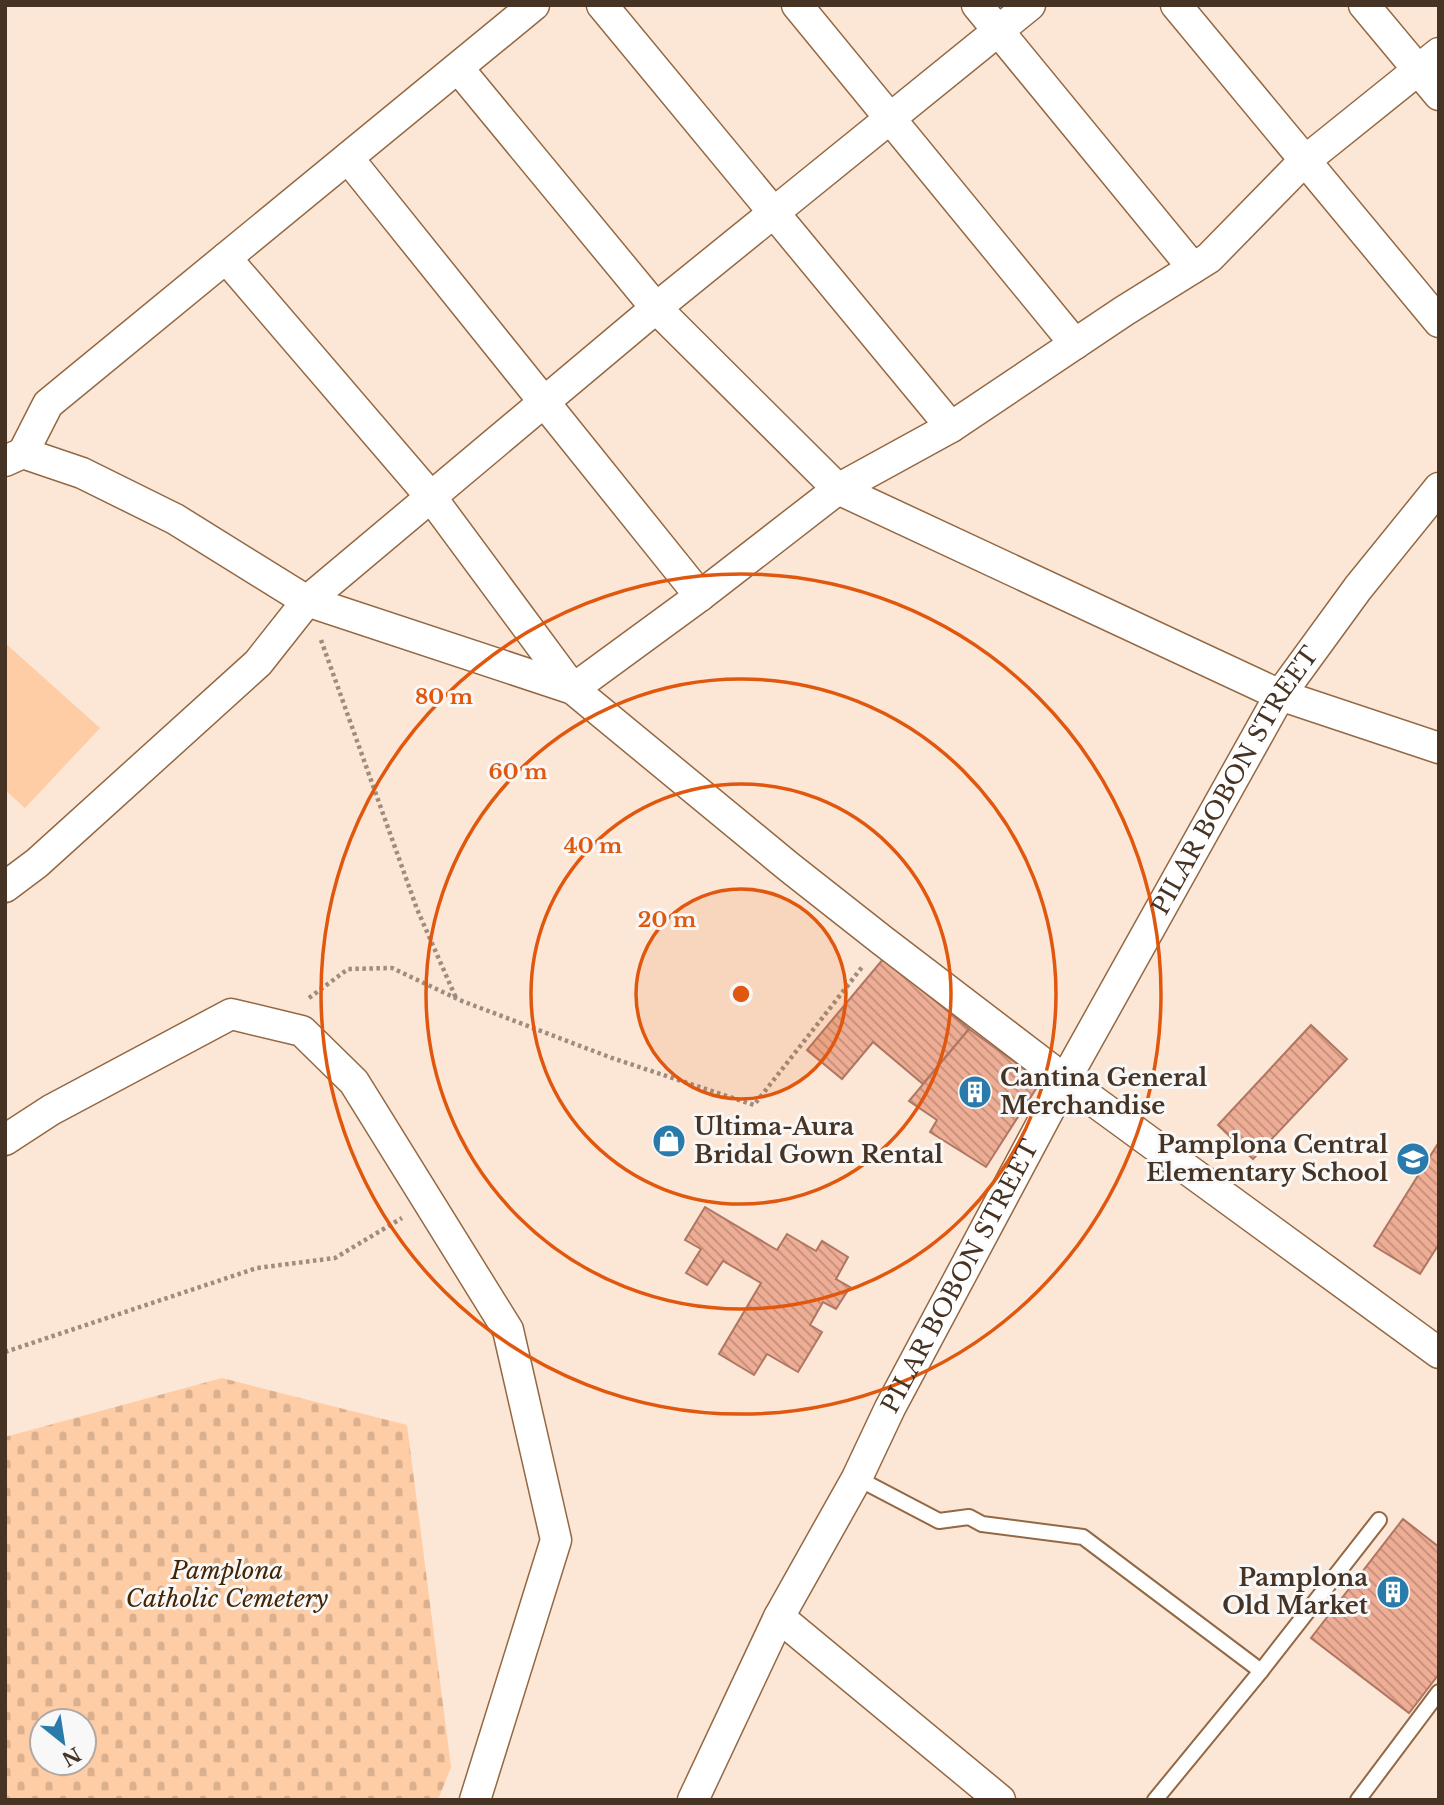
<svg xmlns="http://www.w3.org/2000/svg" width="1444" height="1805" font-family="'Libre Baskerville',serif">
<style>
.cemetery{fill:url(#cemetery-stones);fill-rule:evenodd}
.pitch{fill:#fecca5}
.building{fill:url(#building-back-hatch);stroke:#af7662;stroke-width:2}
.lines{fill:none;stroke-linecap:round;stroke-linejoin:round}
.lane-casing{stroke:#946842;stroke-width:18}
.street-casing{stroke:#946842;stroke-width:33}
.path{stroke:#a08c7c;stroke-width:4.5;stroke-dasharray:3.5 3.5;stroke-linecap:butt}
.lane{stroke:#fff;stroke-width:14}
.street{stroke:#fff;stroke-width:30}
.ring{fill:none;stroke:#e0570d;stroke-width:3.5}
.labels{text-anchor:middle;stroke-width:6;stroke-linejoin:round;paint-order:stroke}
.street-label{font-size:24px;fill:#473323;stroke:#f8f8f8}
.poi-label{font-size:24px;font-weight:bold;fill:#473323;stroke:#f8f8f8;text-anchor:start}
.park-label{font-size:24px;font-style:italic;fill:#462401;stroke:#f8f8f8}
.centre{fill:#e0570d;stroke:#f8f8f8;stroke-width:3.5}
.ring-label{font-size:21px;text-anchor:middle;font-weight:bold;fill:#e0570d;stroke:#f8f8f8;stroke-width:6;stroke-linejoin:round;paint-order:stroke}
</style>
<defs>
<pattern id="cemetery-stones" width="16" height="16" patternUnits="userSpaceOnUse" patternTransform="scale(1.75)"><rect width="16" height="16" fill="#fecca5"/><path d="M2 7V4a2 2 0 0 1 4 0v3zM10 15v-3a2 2 0 0 1 4 0v3z" fill="#dbb08e"/></pattern>
<pattern id="building-back-hatch" width="6" height="6" patternUnits="userSpaceOnUse" patternTransform="scale(1.75)"><rect width="6" height="6" fill="#eead95"/><path d="M-1 5l2 2M0 0l6 6M5-1l2 2" fill="none" stroke="#c38d79"/></pattern>
</defs>
<rect width="100%" height="100%" fill="#fce7d7"/>
<path class="cemetery" d="M222 1378 407 1425 451 1767 438 1800H5V1437ZM42 1721H84V1763H42Z"/>
<path class="pitch" d="M5 643 100 728 25 808 5 790Z"/>
<g class="building">
<path d="M884 958 969 1029 923 1084 873 1042 842 1079 807 1050Z"/>
<path d="M1311 1025 1347 1059 1253 1159 1218 1125Z"/>
<path d="M969 1029 1041 1081 986 1167 930 1132 937 1120 909 1101Z"/>
<path d="M1439 1142V1244L1420 1274 1374 1246Z"/>
<path d="M705 1207 777 1250 787 1234 816 1251 822 1241 848 1257 836 1279 850 1287 836 1309 823 1302 810 1325 822 1332 798 1372 767 1354 754 1375 719 1354 761 1283 723 1261 707 1285 686 1273 701 1249 685 1240Z"/>
<path d="M1403 1519 1439 1547V1674L1409 1713 1311 1638Z"/>
</g>
<g class="lines">
<defs>
<g id="lane">
<path d="M857 1478 939 1521 969 1517 982 1524 1083 1537 1261 1671"/>
<path d="M1155 1800 1261 1671 1379 1520"/>
<path d="M1358 1800 1439 1692"/>
</g>
<g id="street">
<path d="M602 5 951 427"/>
<path d="M797 5 1075 344"/>
<path d="M977 5 1193 268"/>
<path d="M1176 5 1439 322"/>
<path d="M1364 5 1439 95"/>
<path d="M458 68 656 308 838 489 1280 695 1439 748"/>
<path d="M348 158 700 596"/>
<path d="M226 258 431 497 573 689 700 596 838 489 951 427 1124 311 1209 258 1301 164 1439 53"/>
<path d="M23 453 82 473 175 519 307 601 573 689 789 867 883 941 1065 1080 1439 1353"/>
<path d="M5 461 23 453 48 404 534 5"/>
<path d="M5 887 37 863 258 663 307 601 656 308 1030 5"/>
<path d="M5 1140 51 1110 231 1014 302 1031 354 1082 508 1330 556 1540 475 1800"/>
<path d="M779 1617 1000 1800"/>
<path id="s1" d="M693 1800 779 1617 857 1478 890 1408 1065 1080 1280 695 1358 588 1439 488"/>
</g>
</defs>
<use href="#lane" class="lane-casing"/>
<use href="#street" class="street-casing"/>
<g class="path">
<path d="M321 640 417 909 456 998"/>
<path d="M309 998 348 969 392 968 462 1001 612 1058 754 1105 863 966"/>
<path d="M5 1352 257 1268 335 1258 402 1218"/>
</g>
<use href="#lane" class="lane"/>
<use href="#street" class="street"/>
</g>
<circle cx="741" cy="994" r="105" fill="#e0570d" fill-opacity=".12"/>
<g class="ring">
<circle cx="741" cy="994" r="105"/>
<circle cx="741" cy="994" r="210"/>
<circle cx="741" cy="994" r="315"/>
<circle cx="741" cy="994" r="420"/>
</g>
<defs>
<symbol id="building-disc" viewBox="-11 -11 22 22"><circle r="9.5" fill="#2a7aab" stroke="#f8f8f8"/><path d="M-4-6H4V6H1V3H-1V6H-4ZM-2.5-4.3h1.7v1.8h-1.7ZM.8-4.3h1.7v1.8H.8ZM-2.5-1h1.7V.8h-1.7ZM.8-1h1.7V.8H.8Z" fill="#fff"/></symbol>
<symbol id="shop-disc" viewBox="-11 -11 22 22"><circle r="9.5" fill="#2a7aab" stroke="#f8f8f8"/><path d="M-5-2.5h2.3a2.7 3.5 0 0 1 5.4 0H5L5.5 6h-11ZM-1.5-2.5h3a1.5 2.3 0 0 0-3 0Z" fill="#fff"/></symbol>
<symbol id="school-disc" viewBox="-11 -11 22 22"><circle r="9.5" fill="#2a7aab" stroke="#f8f8f8"/><path d="M0-5L7-2L0 1L-7-2ZM-4 1L0 2.5L4 1V4Q0 6-4 4Z" fill="#fff"/></symbol>
</defs>
<g fill-rule="evenodd">
<use href="#building-disc" x="956" y="1073" width="38" height="38"/>
<use href="#shop-disc" x="650" y="1122" width="38" height="38"/>
<use href="#school-disc" x="1394" y="1140" width="38" height="38"/>
<use href="#building-disc" x="1374" y="1573" width="38" height="38"/>
</g>
<g class="labels">
<g class="street-label">
<text dy="8" stroke="none"><textPath href="#s1" startOffset="1155">PILAR BOBON STREET</textPath></text>
<text dy="8" stroke="none"><textPath href="#s1" startOffset="588">PILAR BOBON STREET</textPath></text>
</g>
<g class="poi-label">
<text x="1000" y="1086">Cantina General<tspan x="1000" dy="28">Merchandise</tspan></text>
<text x="694" y="1135">Ultima-Aura<tspan x="694" dy="28">Bridal Gown Rental</tspan></text>
<text x="1388" y="1153" text-anchor="end">Pamplona Central<tspan x="1388" dy="28">Elementary School</tspan></text>
<text x="1368" y="1586" text-anchor="end">Pamplona<tspan x="1368" dy="28">Old Market</tspan></text>
</g>
<g class="park-label">
<text x="227" y="1579">Pamplona<tspan x="227" dy="28">Catholic Cemetery</tspan></text>
</g>
</g>
<circle cx="741" cy="994" r="10" class="centre"/>
<g class="ring-label">
<text x="444" y="704">80 m</text>
<text x="518" y="779">60 m</text>
<text x="593" y="853">40 m</text>
<text x="667" y="927">20 m</text>
</g>
<rect width="1444" height="1805" fill="none" stroke="#473323" stroke-width="14"/>
<g transform="translate(63 1742) rotate(150)"><circle r="33" fill="#f8f8f8" stroke="#b1a9a3" stroke-width="2"/>
<path d="M0-5L12 26L0 18L-12 26Z" fill="#2a7aab"/>
<text y="-10" font-size="19" font-weight="bold" text-anchor="middle" fill="#473323">N</text>
</g>
</svg>
